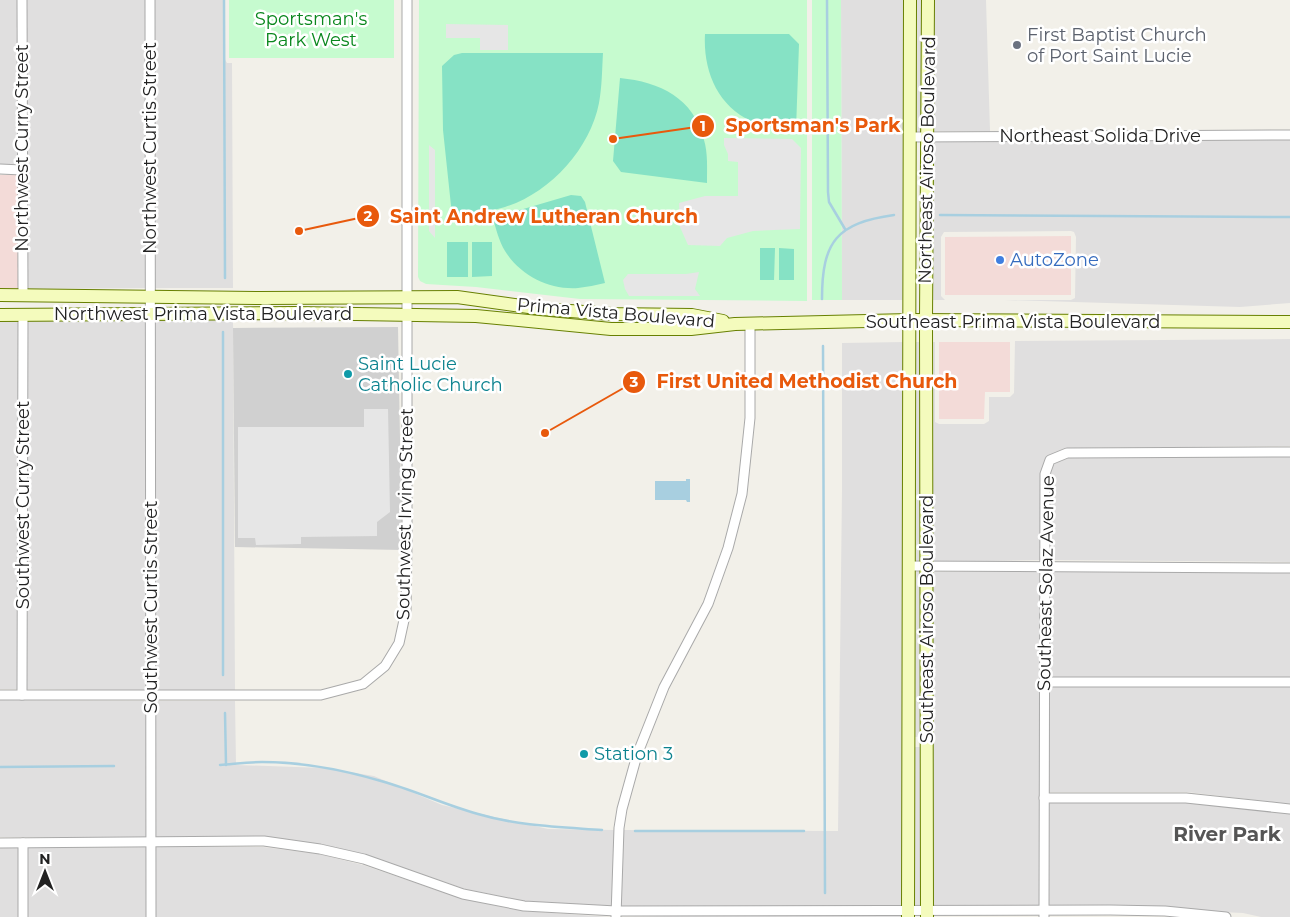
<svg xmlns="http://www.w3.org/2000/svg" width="1290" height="917" font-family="Montserrat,sans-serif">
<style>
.residential{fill:#e0dfdf}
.commercial{fill:#f3dbd8}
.religious{fill:#d0d0d0}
.park{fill:#c6fbcf}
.pitch{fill:#86e2c5}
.parking{fill:#e6e6e6}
.water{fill:#a8cfe0}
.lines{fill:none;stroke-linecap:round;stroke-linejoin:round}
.stream{stroke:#a8cfe0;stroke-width:2.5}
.minor-casing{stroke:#a9a9a9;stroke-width:11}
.secondary-casing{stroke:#688002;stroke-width:14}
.minor{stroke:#fff;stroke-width:9}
.secondary{stroke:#f4fbbd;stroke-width:12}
.worship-dot{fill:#6b7280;stroke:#fff;stroke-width:2}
.shop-dot{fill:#3f7fe0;stroke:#fff;stroke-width:2}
.culture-dot{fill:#0f9aa8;stroke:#fff;stroke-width:2}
.labels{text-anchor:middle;stroke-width:5;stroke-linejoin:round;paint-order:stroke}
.park-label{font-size:18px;fill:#09871d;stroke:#fff}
.worship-label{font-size:18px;fill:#5b616d;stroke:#fff;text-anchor:start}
.street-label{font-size:18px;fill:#222;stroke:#fff}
.shop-label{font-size:18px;fill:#366cbe;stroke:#fff;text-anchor:start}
.culture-label{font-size:18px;fill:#0d838f;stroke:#fff;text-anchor:start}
.quarter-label{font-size:20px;font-weight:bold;fill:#555;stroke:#fff}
.leader{fill:none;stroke:#e8590c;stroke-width:2}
.callout-dot{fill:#e8590c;stroke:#fff;stroke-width:2}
.mark-label{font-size:15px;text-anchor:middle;font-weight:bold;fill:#fff}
.callout-label{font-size:19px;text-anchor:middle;font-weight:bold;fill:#e8590c;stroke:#fff;stroke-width:5;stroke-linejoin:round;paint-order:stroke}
</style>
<rect width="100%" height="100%" fill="#f2f0e9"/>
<g class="residential">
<path d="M0 0H18L17 164H0Z"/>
<path d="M27 0H145L146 288 27 289Z"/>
<path d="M155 0H224V58L227 63H232L233 288H155Z"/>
<path d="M841 0H905V300H842Z"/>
<path d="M915 0H924L922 131 914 132Z"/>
<path d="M933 0H986L990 131H932Z"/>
<path d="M1290 140V303L1240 307 1004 300H1071L1075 298 1076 237 1074 232 1071 231 944 232 941 237V296L945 300H964H930L931 142Z"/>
<path d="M233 320 235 690 155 691V321Z"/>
<rect x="0" y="321" width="18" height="368"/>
<path d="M28 321H146V691L27 689Z"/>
<path d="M1290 339V446L1065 448 1048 456 1041 472V560L932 562 930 342H935V422L939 424H984L989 421V397H1010L1014 393 1015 341Z"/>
<path d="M905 342 904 906H621L624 830 838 831 842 490V343Z"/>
<path d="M914 342H921L922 562 914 561Z"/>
<path d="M1290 457V562L1050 560V475L1053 464 1068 458Z"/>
<path d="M1041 571 1040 906H932V572Z"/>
<path d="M1050 571 1290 573V677H1049Z"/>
<path d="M914 572H923V737H913Z"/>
<path d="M1049 687H1290V804L1187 792H1049Z"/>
<path d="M0 700 146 701V837H0Z"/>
<path d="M155 701H235L236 765 324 768 374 776 442 805 548 829 614 830 612 906 524 901 465 889 366 855 321 844 264 836 156 837Z"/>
<rect x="913" y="747" width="10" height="159"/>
<path d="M1049 803H1186L1290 814V917H1261L1243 913 1131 908 1049 906Z"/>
<path d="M146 847V917H28V848Z"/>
<path d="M156 847H263L319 854 363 865 463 899 523 911 611 917H155Z"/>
<rect x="0" y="848" width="18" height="69"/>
<path d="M717 915 904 916V917H621Z"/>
</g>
<g class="commercial">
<path d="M0 175H17L18 289H0Z"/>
<path d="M1071 236V295H945V237Z"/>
<path d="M939 342H1010V392H985L984 419H939Z"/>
</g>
<path class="religious" d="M398 327 402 550 235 547 233 328Z"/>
<g class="park">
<rect x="229" y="0" width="165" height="58"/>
<path d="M419 0H807V301L580 299 476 287 426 284 420 281 418 277Z"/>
<path d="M812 0H841L842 300H812Z"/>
</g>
<g class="pitch">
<path d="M705 34H789L799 44 796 130C781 128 765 127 751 121 717 105 703 70 705 34Z"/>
<path d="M462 53H603C602 70 602 87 599 103 590 149 550 193 505 207 488 212 470 213 452 215L443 130 442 66 454 55Z"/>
<path d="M620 78C660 82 694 98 704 140 708 153 707 169 707 183L621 172 613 161Z"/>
<path d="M571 195 581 196 585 202 605 283C596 285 587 287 578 288 549 290 520 275 505 251 499 241 496 229 493 218Z"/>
<rect x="447" y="242" width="21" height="35"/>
<path d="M472 242H492V276L472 277Z"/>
<path d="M760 248H775L774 280H760Z"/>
<path d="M779 248 794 249V280H779Z"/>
</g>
<g class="parking">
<path d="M446 24 508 25V50H480V38H446Z"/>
<path d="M724 138 792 139 801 148 800 229 753 231 727 238 720 246 688 245 680 227 679 203 705 196H738V162L728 161V154L724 145Z"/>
<path d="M429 145 435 150V238L429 231Z"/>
<path d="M699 272 695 289 700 296H629L625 289 623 280 628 274H686Z"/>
<path d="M364 409H388L390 512 377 522V536L301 537V544L256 545 255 538H238V427H364Z"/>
</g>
<path class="water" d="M686 479H690V502H687L686 500H655V481H686Z"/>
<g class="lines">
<g class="stream">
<path d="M224 0 225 278"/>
<path d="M827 0 828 192 829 202 845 229"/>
<path d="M940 215 1290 217"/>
<path d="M822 299C822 241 837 223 894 215"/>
<path d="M223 332V675"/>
<path d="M823 346 825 893"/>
<path d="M225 713 226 765"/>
<path d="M220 765C234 764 248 762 262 762 301 762 344 770 381 781 414 790 445 805 478 814 518 826 561 827 602 830"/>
<path d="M0 767 114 766"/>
<path d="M635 831H804"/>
</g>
<defs>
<g id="minor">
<path d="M22 0 23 295"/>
<path d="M150 0 151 917"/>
<path d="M909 137 1290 135"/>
<path d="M0 169 22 170"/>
<path d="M909 566 1290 568"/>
<path d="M1045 682H1290"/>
<path d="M0 695H321L363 684 385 666 399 643 406 611 407 542V0"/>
<path d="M22 695 23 315"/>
<path d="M1044 798H1186L1290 809"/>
<path d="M0 843 264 841 320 849 364 859 463 894 524 906 616 911 1110 910 1165 911 1226 917"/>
<path d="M23 843V917"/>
<path d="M616 916 619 828 622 809 637 755 664 687 708 604 728 548 742 494 750 418V323"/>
<path d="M1044 917 1045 474 1050 460 1067 453 1290 452"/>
</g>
<g id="secondary">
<path d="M0 295 261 298 457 297 543 309 611 314 692 315 723 321"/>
<path d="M0 315 297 313 476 316 611 329H691L735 324 909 320 1290 322"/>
<path d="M908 917 910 0"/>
<path d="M927 917 926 320 928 0"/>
</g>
</defs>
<use href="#minor" class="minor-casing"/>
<use href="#secondary" class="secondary-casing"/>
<use href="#minor" class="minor"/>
<use href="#secondary" class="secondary"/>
</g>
<circle class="worship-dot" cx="1017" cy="45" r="5"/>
<circle class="shop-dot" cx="1000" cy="260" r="5"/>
<g class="culture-dot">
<circle cx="348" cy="374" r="5"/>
<circle cx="584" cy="754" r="5"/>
</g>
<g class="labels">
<g class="park-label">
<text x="311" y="25">Sportsman's<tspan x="311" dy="21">Park West</tspan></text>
</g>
<g class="worship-label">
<text x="1027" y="41">First Baptist Church<tspan x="1027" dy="21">of Port Saint Lucie</tspan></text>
</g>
<g class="street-label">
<text x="1100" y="142">Northeast Solida Drive</text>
<text transform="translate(22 148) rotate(-90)" y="6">Northwest Curry Street</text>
<text transform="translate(150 148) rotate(-90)" y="6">Northwest Curtis Street</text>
<text transform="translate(927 160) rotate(-89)" y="6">Northeast Airoso Boulevard</text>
<text transform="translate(616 313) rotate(5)" y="6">Prima Vista Boulevard</text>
<text x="203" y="320">Northwest Prima Vista Boulevard</text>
<text x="1013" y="328">Southeast Prima Vista Boulevard</text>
<text transform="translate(23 505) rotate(-90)" y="6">Southwest Curry Street</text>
<text transform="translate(405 514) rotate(-89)" y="6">Southwest Irving Street</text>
<text transform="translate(1046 583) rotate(-89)" y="6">Southeast Solaz Avenue</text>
<text transform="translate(151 607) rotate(-90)" y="6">Southwest Curtis Street</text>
<text transform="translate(927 619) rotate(-90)" y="6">Southeast Airoso Boulevard</text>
</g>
<g class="shop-label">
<text x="1010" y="266">AutoZone</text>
</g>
<g class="culture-label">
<text x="358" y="370">Saint Lucie<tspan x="358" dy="21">Catholic Church</tspan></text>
<text x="594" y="760">Station 3</text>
</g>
<g class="quarter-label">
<text x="1227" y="841">River Park</text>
</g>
</g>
<path class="leader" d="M613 139L703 126M299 231L368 216M545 433L634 382"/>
<g class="callout-dot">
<circle cx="613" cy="139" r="5"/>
<circle cx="299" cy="231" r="5"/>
<circle cx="545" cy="433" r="5"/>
<circle cx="703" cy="126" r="12"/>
<circle cx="368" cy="216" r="12"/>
<circle cx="634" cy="382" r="12"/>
</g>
<g class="mark-label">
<text x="703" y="131">1</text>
<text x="368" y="221">2</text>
<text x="634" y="387">3</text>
</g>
<g class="callout-label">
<text x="813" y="132">Sportsman's Park</text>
<text x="544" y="223">Saint Andrew Lutheran Church</text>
<text x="807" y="388">First United Methodist Church</text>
</g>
<g transform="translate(45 872)" stroke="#ffffff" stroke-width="4" paint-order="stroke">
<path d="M0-4L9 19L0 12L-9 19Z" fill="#222222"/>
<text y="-8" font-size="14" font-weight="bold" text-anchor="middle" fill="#222222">N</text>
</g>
</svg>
